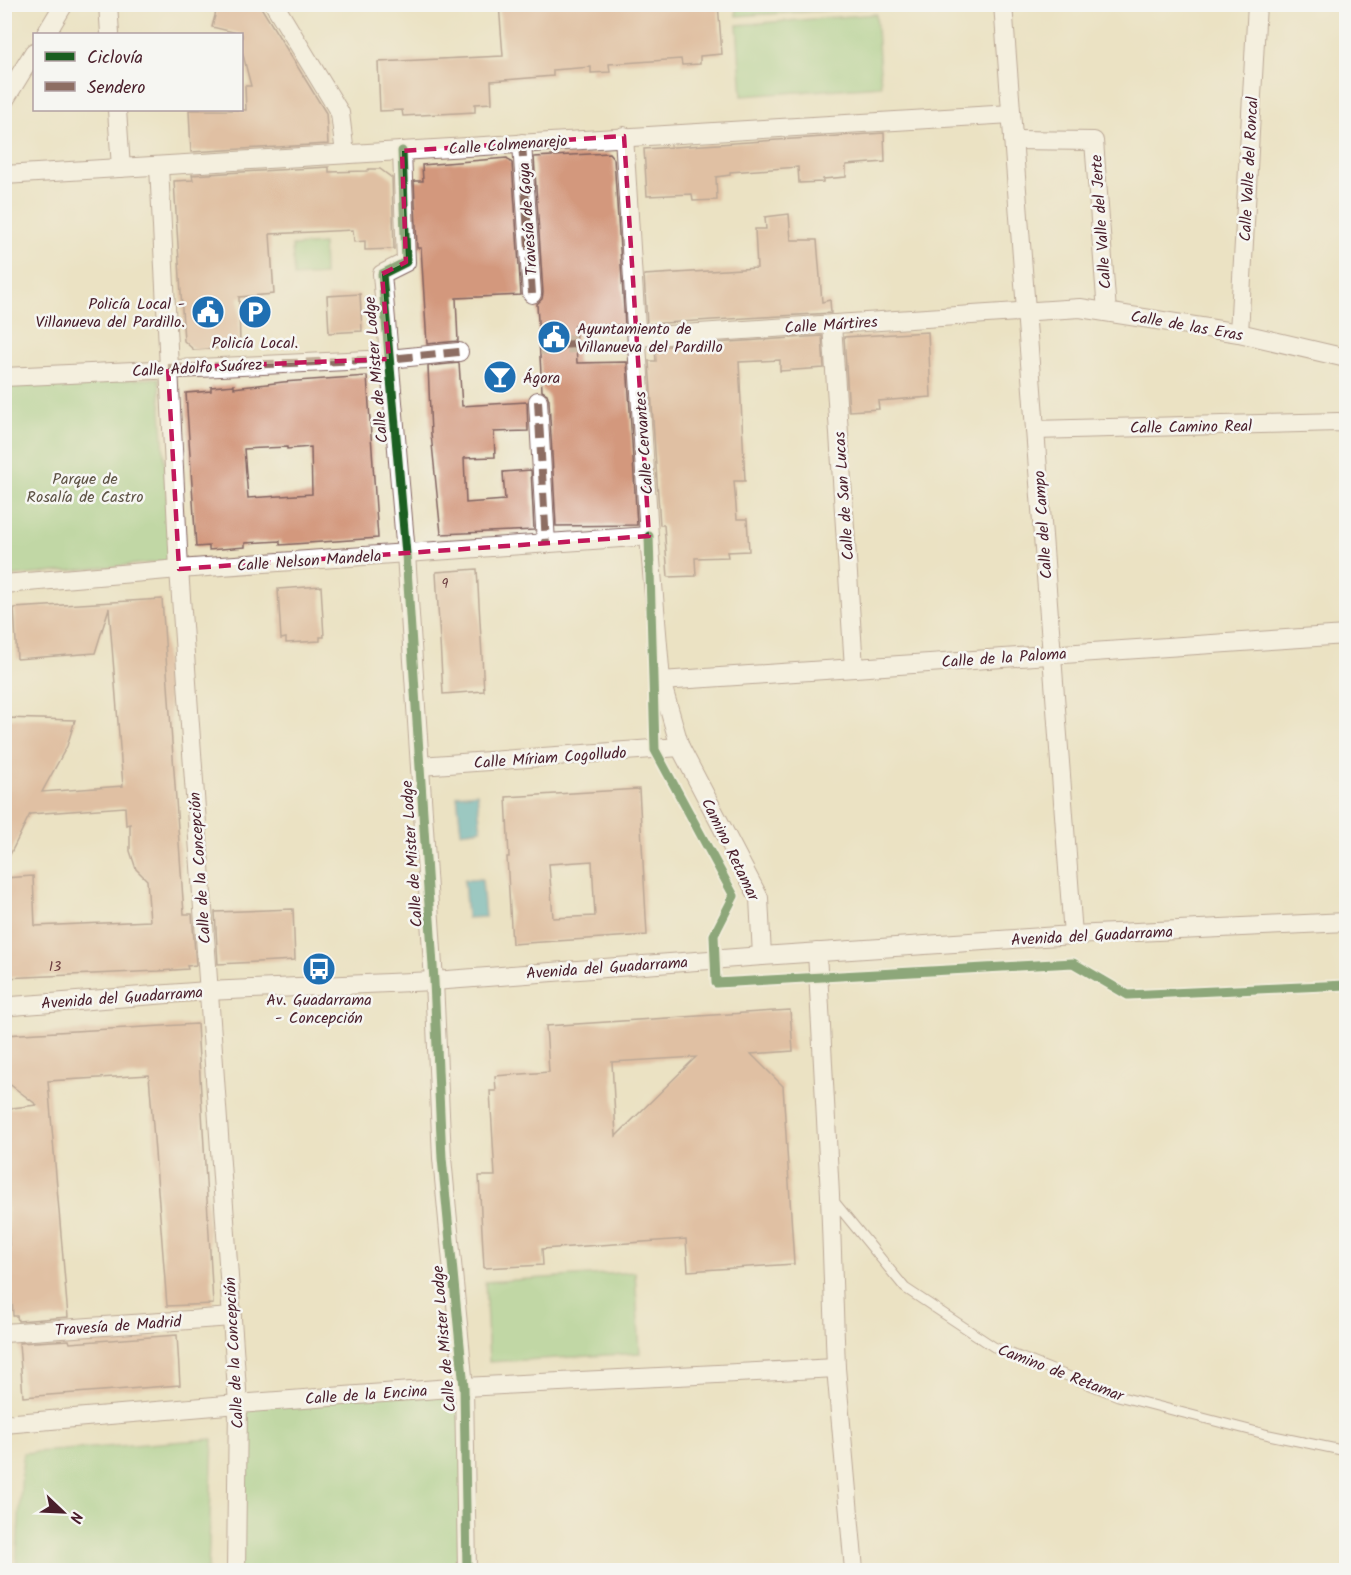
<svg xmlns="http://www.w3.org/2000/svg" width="1351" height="1575" font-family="Kalam,sans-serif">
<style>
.green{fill:#8ecb81;stroke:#6c7556;stroke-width:1.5}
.water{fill:#3ea9be;stroke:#446474;stroke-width:1.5}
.building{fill:#d3987d;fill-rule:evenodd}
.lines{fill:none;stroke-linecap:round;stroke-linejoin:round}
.street-tunnel{stroke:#cbbba5;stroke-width:18;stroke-dasharray:18 9;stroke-linecap:butt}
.lane-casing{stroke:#826360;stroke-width:11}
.street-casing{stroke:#826360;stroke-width:20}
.lane{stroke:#fff;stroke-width:9}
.street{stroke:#fff;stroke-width:18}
.quiet{stroke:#8d6e63;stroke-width:8;stroke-dasharray:15 8;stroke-linecap:butt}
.cycleway-casing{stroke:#f6f6f2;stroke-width:13}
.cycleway{stroke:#1b5e20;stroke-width:9}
.marked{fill:none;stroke:#c2185b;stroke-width:4.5;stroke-dasharray:12 8;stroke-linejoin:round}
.labels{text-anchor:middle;stroke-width:5;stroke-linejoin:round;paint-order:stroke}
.number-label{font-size:14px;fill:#6c3d40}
.street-label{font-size:16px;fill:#4a1f2b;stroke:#f6f6f2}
.poi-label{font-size:16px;fill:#4a1f2b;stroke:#f6f6f2;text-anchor:start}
.park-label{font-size:16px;fill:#5e5345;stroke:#f6f6f2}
</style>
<rect width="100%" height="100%" fill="#f6f6f2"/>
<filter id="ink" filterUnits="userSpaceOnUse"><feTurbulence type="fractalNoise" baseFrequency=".0167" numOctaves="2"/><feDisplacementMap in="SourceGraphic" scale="12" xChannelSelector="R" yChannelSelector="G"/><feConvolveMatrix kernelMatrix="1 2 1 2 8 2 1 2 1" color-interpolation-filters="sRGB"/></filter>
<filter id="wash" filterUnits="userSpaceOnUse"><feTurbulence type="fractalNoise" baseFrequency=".008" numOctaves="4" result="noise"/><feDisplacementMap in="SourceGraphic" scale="24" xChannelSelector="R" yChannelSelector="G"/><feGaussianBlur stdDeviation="1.35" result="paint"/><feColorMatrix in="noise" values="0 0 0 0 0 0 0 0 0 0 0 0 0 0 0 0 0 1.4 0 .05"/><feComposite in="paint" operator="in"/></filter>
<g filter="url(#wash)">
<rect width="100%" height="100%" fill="#ebe2c3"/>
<g class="green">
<path d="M876 5V7L736 16V5Z"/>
<path d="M876 14 881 86 742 96 737 25Z"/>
<path d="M323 244 324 275 294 277 292 246Z"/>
<path d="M159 378 171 561 5 577V386Z"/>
<path d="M635 1272 640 1353 489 1362 485 1282Z"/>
<path d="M464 1387 467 1570H236L238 1404Z"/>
<path d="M213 1439 208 1570H16L23 1453Z"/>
</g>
<g class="water">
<path d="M477 793 481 829 461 832 457 795Z"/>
<path d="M482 879 485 917 467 918 464 880Z"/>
</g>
<g id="blocks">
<g class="building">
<path d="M218 4H259L326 113 328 144 191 152 189 110H246L245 86H251L242 51V34L212 27Z"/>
<path d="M499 4H718L722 54 700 56V64L682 65 681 59 609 64 610 72 591 73V67L553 70V76L491 81 492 103 475 104V112L403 116 402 110 380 111 378 62 503 56Z"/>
<path d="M884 133 885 162 846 165V177L823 179V182L799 183 798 167 730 172V175L716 177 717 200 693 201 692 194 647 196 644 149Z"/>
<path d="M609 153 614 159 625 325 575 326 577 363 627 362 637 525 556 526 549 400 547 394 542 391 537 304 542 299 543 293 534 157Z"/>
<path d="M507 158 512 163 521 295 456 298 458 341 427 344 421 248H417L414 181H423L422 165Z"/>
<path d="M329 167V172L367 171 369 169H380L392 178 394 249 365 250V241L354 242 353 230 270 234 274 294 239 297 240 347 194 350 184 341 174 181 193 180 192 175Z"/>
<path d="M789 214 791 240H817L822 302 830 300 831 313 647 324 644 275 757 268 755 229H766L765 217Z"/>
<path d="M360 294 362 331 329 333 327 296Z"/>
<path d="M928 332 931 397 878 401 879 409 849 411 844 337Z"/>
<path d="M822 336 824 368 780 371V360L739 362 745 481H734L737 519H747L749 551 727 552 728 557 695 558 696 576 668 577 664 525H660L649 361H656L655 347Z"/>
<path d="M459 363 462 406 527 402 528 431 494 432 495 457 464 458 466 503 505 500 503 472 531 470 534 530 441 534 431 434 428 366Z"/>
<path d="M367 376 378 538 280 545V541L263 542 245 543V547L209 550V546L196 547 186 393 211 391V387L234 385V388L283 382ZM287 447V449L311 447 312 494 248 498 244 449Z"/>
<path d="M477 569 484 691 443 694 436 572Z"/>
<path d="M321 586 324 637H320V641L286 643V638L281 639 278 589Z"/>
<path d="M162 599 184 914H192L196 965 187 966 188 969 159 971 4 978V878L33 876 35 926 150 921 147 880 136 869 130 851V824L126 825 125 807 30 814 4 867V718L75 720 67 746 42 792 123 786 109 608 95 653 17 659 14 608Z"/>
<path d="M639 789 647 935 512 944 507 857H509L506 797ZM592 861 595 916 553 918 549 864Z"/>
<path d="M293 909 295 960 218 964 215 912Z"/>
<path d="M790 1010 793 1051 751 1054 783 1086 794 1264 688 1271 686 1239 542 1249 543 1265 484 1268 479 1176H495L490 1091H496L495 1076 549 1072 546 1026ZM696 1057 616 1136 612 1062Z"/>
<path d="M197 1024 213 1304 167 1306 149 1075 48 1081 68 1317 18 1321 17 1316H13L4 1156V1109L37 1105 4 1080V1035Z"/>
<path d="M177 1335 180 1385 23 1397 19 1343 69 1340 70 1343Z"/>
</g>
</g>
</g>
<g filter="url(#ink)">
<use href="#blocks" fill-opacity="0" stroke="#826360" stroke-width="1.5"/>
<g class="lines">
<path class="street-tunnel" d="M540 346 576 344"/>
<defs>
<path id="lane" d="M833 1200 905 1288 994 1347 1118 1396 1269 1435 1346 1451"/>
<g id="street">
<path d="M108 4 110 34"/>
<path d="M274 4 340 113 345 154"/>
<path d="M1003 4 1073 935"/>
<path d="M46 34 64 4"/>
<path d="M4 101 34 52"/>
<path d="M117 110 121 168"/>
<path d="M624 136 649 536 661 681 680 747 759 898 762 956"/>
<path d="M1013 140 1094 141 1107 312"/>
<path d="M522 143 532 294"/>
<path d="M402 151 406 262 382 274 406 554 434 981 442 1158 464 1387 467 1570"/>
<path d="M159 166 179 569 238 1404 236 1570"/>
<path d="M4 175 1011 114"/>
<path d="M832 324 854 668"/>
<path d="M1239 333 1257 4"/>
<path d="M637 337 1080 308 1239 333 1346 358"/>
<path d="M4 377 389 359 459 352"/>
<path d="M538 401 546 544"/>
<path d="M1035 430 1338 422 1346 424"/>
<path d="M4 584 179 569 649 536"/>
<path d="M661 681 1346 635"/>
<path d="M420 766 680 747"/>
<path d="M817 952 830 1195 836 1368 854 1570"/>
<path d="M4 1009 12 1006 207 991 434 981 762 956 1073 935 1346 922"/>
<path d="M4 1333 232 1317"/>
<path d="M4 1424 238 1404 464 1387 836 1368"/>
</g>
</defs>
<use href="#lane" class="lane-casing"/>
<use href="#street" class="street-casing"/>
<use href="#lane" class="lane"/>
<use href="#street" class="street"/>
<g class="quiet">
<path d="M522 143 532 294"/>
<path d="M540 346 576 344"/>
<path d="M168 368 389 359 459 352"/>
<path d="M538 401 546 544"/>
</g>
<defs>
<g id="cycleway">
<path d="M402 151 406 262 382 274 406 554 434 981 442 1158 464 1387 467 1570"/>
<path d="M649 536 655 750 734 896 714 935 716 983 1073 963 1128 995 1346 985"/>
</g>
</defs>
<use href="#cycleway" class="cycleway-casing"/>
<use href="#cycleway" class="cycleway"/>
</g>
</g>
<path d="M0 0H1351V1575H0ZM624 136 649 536 179 569 168 368 389 359 382 274 406 262 402 151Z" fill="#ebe2c3" fill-opacity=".55" fill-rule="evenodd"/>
<path class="marked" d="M624 136 649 536 179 569 168 368 389 359 382 274 406 262 402 151Z"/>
<defs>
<symbol id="civic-disc" viewBox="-11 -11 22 22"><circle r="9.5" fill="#1f6fb2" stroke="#f6f6f2"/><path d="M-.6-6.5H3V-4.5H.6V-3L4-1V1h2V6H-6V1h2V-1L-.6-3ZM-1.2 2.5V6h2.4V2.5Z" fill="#fff"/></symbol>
<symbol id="parking-disc" viewBox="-11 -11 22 22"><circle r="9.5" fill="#1f6fb2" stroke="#f6f6f2"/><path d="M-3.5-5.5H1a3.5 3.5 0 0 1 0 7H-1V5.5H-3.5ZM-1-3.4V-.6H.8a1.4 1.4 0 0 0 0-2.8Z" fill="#fff"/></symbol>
<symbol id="bar-disc" viewBox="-11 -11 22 22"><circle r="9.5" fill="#1f6fb2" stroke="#f6f6f2"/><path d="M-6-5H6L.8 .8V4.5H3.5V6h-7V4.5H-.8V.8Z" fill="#fff"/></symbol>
<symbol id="bus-disc" viewBox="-11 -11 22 22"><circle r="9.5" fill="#1f6fb2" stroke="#f6f6f2"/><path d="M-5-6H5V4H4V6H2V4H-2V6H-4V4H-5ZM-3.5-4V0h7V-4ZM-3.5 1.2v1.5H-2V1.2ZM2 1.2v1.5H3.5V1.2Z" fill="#fff"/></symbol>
</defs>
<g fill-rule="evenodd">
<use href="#civic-disc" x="189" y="293" width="38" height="38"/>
<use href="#parking-disc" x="236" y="293" width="38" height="38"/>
<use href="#civic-disc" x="535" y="318" width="38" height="38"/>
<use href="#bar-disc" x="481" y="358" width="38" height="38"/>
<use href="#bus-disc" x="300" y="950" width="38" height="38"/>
</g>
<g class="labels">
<g class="number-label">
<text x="445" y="588">9</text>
<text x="55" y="971">13</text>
</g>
<g class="street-label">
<text transform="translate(508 144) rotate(-4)" y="6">Calle Colmenarejo</text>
<text transform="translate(1248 169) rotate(-87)" y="6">Calle Valle del Roncal</text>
<text transform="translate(527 219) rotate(-94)" y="6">Travesía de Goya</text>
<text transform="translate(1100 222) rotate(-94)" y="6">Calle Valle del Jerte</text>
<text transform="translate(831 324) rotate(-4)" y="6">Calle Mártires</text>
<text transform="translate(1187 325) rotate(10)" y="6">Calle de las Eras</text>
<text transform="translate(197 367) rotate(-3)" y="6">Calle Adolfo Suárez</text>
<text transform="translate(375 370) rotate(-95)" y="6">Calle de Mister Lodge</text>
<text transform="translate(1191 426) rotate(-1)" y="6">Calle Camino Real</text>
<text transform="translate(643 443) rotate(-94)" y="6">Calle Cervantes</text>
<text transform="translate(843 496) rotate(-94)" y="6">Calle de San Lucas</text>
<text transform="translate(1042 525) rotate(-94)" y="6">Calle del Campo</text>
<text transform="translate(309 560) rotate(-4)" y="6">Calle Nelson Mandela</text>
<text transform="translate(1004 657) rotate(-4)" y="6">Calle de la Paloma</text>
<text transform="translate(550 757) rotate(-4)" y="6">Calle Míriam Cogolludo</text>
<text transform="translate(731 849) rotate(64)" y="6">Camino Retamar</text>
<text transform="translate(411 854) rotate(-94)" y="6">Calle de Mister Lodge</text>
<text transform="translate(199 868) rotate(-94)" y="6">Calle de la Concepción</text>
<text transform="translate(1092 935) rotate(-3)" y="6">Avenida del Guadarrama</text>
<text transform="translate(607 967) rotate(-4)" y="6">Avenida del Guadarrama</text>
<text transform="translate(122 997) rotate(-4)" y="6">Avenida del Guadarrama</text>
<text transform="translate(118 1325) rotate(-4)" y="6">Travesía de Madrid</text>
<text transform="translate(443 1339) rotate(-95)" y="6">Calle de Mister Lodge</text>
<text transform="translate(233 1353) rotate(-93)" y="6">Calle de la Concepción</text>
<text transform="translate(1061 1372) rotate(21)" y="6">Camino de Retamar</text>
<text transform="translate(366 1394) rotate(-4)" y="6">Calle de la Encina</text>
</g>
<g class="poi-label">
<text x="185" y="309" text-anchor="end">Policía Local -<tspan x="185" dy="18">Villanueva del Pardillo.</tspan></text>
<text x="577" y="334">Ayuntamiento de<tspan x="577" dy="18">Villanueva del Pardillo</tspan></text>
<text x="255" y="348" text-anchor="middle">Policía Local.</text>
<text x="523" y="383">Ágora</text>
<text x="319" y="1005" text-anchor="middle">Av. Guadarrama<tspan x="319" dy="18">- Concepción</tspan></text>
</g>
<g class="park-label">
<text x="85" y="484">Parque de<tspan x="85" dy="18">Rosalía de Castro</tspan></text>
</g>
</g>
<rect width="1351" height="1575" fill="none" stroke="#f6f6f2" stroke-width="24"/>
<rect x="33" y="33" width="210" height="78" fill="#f6f6f2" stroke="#b1a0a2" stroke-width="1.5"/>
<rect x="45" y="52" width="30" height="9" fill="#1b5e20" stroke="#b1a0a2" stroke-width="1.5"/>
<text x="87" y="63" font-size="18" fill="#4a1f2b">Ciclovía</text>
<rect x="45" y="82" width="30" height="9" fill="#8d6e63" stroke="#b1a0a2" stroke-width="1.5"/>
<text x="87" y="93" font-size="18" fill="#4a1f2b">Sendero</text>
<g transform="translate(63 1512) rotate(113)" stroke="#f6f6f2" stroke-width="4.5" paint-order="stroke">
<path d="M0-4.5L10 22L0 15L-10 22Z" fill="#4a1f2b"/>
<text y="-9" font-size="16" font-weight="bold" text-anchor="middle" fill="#4a1f2b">N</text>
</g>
</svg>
